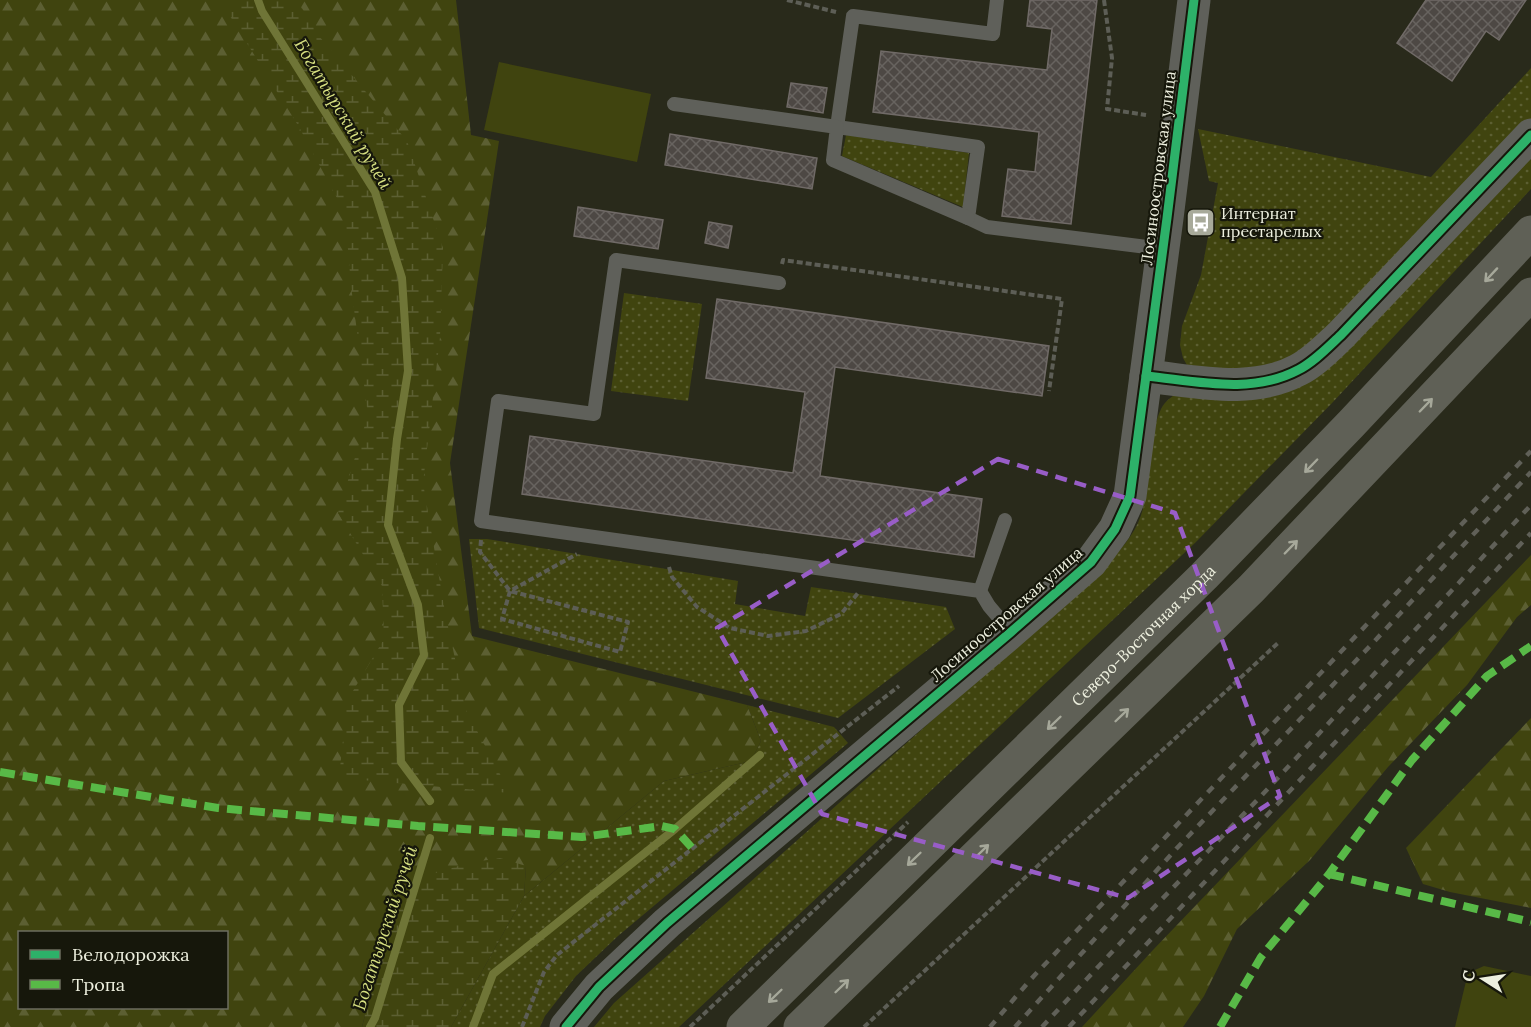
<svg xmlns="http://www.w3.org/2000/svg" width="1531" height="1027" font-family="Lora,serif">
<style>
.grass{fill:url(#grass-dots)}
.forest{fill:url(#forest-firs);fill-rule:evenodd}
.wetland{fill:url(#wetland-marsh)}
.pitch{fill:#40440f}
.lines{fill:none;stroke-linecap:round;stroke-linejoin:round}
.stream{stroke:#6f7537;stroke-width:8}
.building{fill:url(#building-cross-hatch);stroke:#706a67;stroke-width:1.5}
.path{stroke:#5d5e56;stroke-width:4;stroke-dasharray:6 3;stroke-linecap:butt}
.service{stroke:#5f605a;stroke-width:14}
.tertiary{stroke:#5f605a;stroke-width:33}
.primary{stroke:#5f6056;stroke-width:33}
.rail{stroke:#606058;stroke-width:4.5;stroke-dasharray:8 8;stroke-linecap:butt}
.quiet{stroke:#58b947;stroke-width:8;stroke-dasharray:15 8;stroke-linecap:butt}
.cycleway-casing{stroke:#16170b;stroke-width:13}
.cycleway{stroke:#2db169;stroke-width:9}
.oneway{stroke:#a6a89a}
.marked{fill:none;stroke:#985dc7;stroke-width:4.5;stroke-dasharray:12 8;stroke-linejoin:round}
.labels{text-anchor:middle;stroke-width:4.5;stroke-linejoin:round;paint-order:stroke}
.street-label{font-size:16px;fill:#edefde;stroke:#16170b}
.poi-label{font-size:16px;fill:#edefde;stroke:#16170b;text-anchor:start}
.water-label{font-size:18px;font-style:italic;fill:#d6df80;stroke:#16170b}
</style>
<defs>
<pattern id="grass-dots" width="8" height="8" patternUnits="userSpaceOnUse" patternTransform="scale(1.5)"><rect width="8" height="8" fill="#40440f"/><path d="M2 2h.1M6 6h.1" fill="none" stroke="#5c5f32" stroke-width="1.8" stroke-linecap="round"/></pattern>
<pattern id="forest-firs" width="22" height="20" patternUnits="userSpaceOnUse" patternTransform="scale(1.5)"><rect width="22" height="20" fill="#40440f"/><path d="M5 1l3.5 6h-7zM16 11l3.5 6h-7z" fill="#5c5f32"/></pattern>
<pattern id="wetland-marsh" width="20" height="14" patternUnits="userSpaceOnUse" patternTransform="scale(1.5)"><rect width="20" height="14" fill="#40440f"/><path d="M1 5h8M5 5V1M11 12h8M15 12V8" fill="none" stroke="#5c5f32"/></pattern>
<pattern id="building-cross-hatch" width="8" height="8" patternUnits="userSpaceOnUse" patternTransform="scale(1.5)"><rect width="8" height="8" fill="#4d4844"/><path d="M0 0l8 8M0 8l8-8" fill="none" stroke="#67635f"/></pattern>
</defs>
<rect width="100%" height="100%" fill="#292a1b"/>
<g class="grass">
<path d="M1531 68V127L1336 330 1278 371 1188 367 1183 358 1180 345 1182 326 1201 275 1218 183 1209 181 1198 129 1431 177Z"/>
<path d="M846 135 969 153 963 207 842 156Z"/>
<path d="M1531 145V189L1333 402 1196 542 679 1027H594L614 1003 1098 573C1113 558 1129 542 1138 523 1154 487 1145 443 1161 409 1165 401 1171 397 1178 393L1258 391Z"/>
<path d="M624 293 702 304 688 401 611 391Z"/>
<path d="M469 539H487L738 581 735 604 805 616 811 587 946 607 955 629 838 718 479 628Z"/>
<path d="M747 705 834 727 848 743 618 936 576 976 545 1016 540 1027H451L524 896 664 781 751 761 761 741Z"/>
</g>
<g class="forest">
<path d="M0 0H456L471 135 499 141 450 463 472 636 747 705 761 741 751 761 664 781 524 896 526 866 388 922 362 1027H0ZM20 932H226V1008H20Z"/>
<path d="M1531 555V605L1517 617 1467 685 1388 767 1310 860 1237 929 1204 996 1183 1027H1082L1153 950Z"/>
<path d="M1531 718V908L1450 892 1423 884 1406 848Z"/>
</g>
<g class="wetland">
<path d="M220 0H297L319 36 407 141 443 248 440 337 423 483 445 612 466 710 510 793 339 778 347 701 384 639 382 586 338 513 368 415 351 286 345 213 299 127Z"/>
<path d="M500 858 526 866 524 896 451 1027H362L388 922 419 878 468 863Z"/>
</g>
<g class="pitch">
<path d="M499 62 651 94 637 162 484 130Z"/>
<path d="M1484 966 1531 976V1027H1455L1468 973Z"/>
</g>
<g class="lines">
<g class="stream">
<path d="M258 0 262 11 375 192 402 278 408 371 397 439 388 525 418 605 424 655 399 705 401 762 430 801"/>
<path d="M370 1027 375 1018 430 838"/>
<path d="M473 1027 493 974 675 829 760 755"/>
</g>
</g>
<g class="building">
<path d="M1030 0H1097L1071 224 1002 216 1008 169 1035 172 1039 132 873 112 881 51 1047 70 1052 29 1027 26Z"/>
<path d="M1426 0H1526L1499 40 1486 31 1452 81 1397 43Z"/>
<path d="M791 83 827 88 823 113 787 107Z"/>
<path d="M670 134 817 158 812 189 665 165Z"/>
<path d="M578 207 663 220 658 249 574 236Z"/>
<path d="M709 222 732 226 728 248 705 243Z"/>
<path d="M717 299 1049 346 1042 396 835 367 820 476 982 499 974 557 522 494 530 436 793 473 805 392 706 378Z"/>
</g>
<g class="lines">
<g class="path">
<path d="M787 0 836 12"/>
<path d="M1104 0 1112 58 1107 109 1146 115"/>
<path d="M782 264 783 260 1062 299 1049 391"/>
<path d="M481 540 480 552 510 591 628 622 620 652 502 619 510 591 577 554"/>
<path d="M669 567 672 577 697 607 730 628 768 636 806 631 841 614 858 593"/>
<path d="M522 1027 544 972 557 955 899 686"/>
<path d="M690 1027 908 822"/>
<path d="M864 1027 1279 642"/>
</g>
<g class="service">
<path d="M997 0 993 34 853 16 837 127 978 147 968 218 987 227 1163 249"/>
<path d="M674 104 837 127 833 160 968 218"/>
<path d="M779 283 616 260 594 414 498 401 481 521 980 591 989 606 1011 632"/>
<path d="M980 591 1005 520"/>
</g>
<g class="tertiary">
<path d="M1146 376C1196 381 1251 395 1298 370 1314 362 1328 347 1341 335L1531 135"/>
<path d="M566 1027 599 987 667 923 1011 632 1091 562 1115 529 1130 496 1167 218 1194 0"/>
</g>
<g class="primary">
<path id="s1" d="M743 1027 1204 576 1351 424 1531 232"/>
<path d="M800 1027 1251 589 1531 294"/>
</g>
<g class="rail">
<path d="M990 1027 1031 979 1531 451"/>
<path d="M1015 1027 1177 848 1371 645 1531 472"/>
<path d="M1042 1027 1140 922 1262 795 1531 505"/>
<path d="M1069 1027 1531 533"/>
</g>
<g class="quiet">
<path d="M0 772 218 808 418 826 582 837 662 826 675 829 693 849"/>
<path d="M1329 874 1531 922"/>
<path d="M1220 1027 1261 957 1329 874 1412 760 1487 676 1531 646"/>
</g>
<defs>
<g id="cycleway">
<path d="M1146 376C1196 381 1251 395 1298 370 1314 362 1328 347 1341 335L1531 135"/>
<path d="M566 1027 599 987 667 923 1011 632 1091 562 1115 529 1130 496 1167 218 1194 0"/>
</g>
</defs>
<use href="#cycleway" class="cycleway-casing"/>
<use href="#cycleway" class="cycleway"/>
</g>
<defs><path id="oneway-shaft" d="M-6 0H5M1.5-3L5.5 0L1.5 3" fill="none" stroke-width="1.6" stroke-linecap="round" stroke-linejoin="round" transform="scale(1.5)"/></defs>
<g class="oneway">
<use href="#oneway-shaft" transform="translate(1491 275) rotate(133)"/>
<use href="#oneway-shaft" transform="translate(1426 405) rotate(-46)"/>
<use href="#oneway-shaft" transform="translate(1311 466) rotate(134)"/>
<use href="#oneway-shaft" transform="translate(1291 547) rotate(-46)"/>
<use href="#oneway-shaft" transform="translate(1122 715) rotate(-44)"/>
<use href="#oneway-shaft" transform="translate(1054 723) rotate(136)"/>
<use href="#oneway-shaft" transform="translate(982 851) rotate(-44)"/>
<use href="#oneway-shaft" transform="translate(914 859) rotate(136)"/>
<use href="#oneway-shaft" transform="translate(842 986) rotate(-44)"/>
<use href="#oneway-shaft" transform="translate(775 996) rotate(136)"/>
</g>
<path class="marked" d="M998 459 1175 513 1280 796 1128 898 822 814 717 628Z"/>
<defs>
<symbol id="bus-square" viewBox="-11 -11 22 22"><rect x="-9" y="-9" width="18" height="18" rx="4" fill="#a8aa9a" stroke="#16170b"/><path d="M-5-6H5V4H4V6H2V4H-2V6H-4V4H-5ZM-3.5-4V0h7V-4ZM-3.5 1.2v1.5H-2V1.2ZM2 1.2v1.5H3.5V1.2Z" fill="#fff"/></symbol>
</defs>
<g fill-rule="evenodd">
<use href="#bus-square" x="1184" y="206" width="33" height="33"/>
</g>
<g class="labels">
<g class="street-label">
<text transform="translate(1158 168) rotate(-83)" y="6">Лосиноостровская улица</text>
<text transform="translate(1006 614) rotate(-41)" y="6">Лосиноостровская улица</text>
<text dy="6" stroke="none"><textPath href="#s1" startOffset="560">Северо-Восточная хорда</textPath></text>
</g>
<g class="poi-label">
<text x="1221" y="219">Интернат<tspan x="1221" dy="18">престарелых</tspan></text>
</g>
<g class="water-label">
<text transform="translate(343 114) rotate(59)" y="6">Богатырский ручей</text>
<text transform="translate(385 928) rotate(-72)" y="6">Богатырский ручей</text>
</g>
</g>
<rect x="18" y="931" width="210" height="78" fill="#16170b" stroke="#6c6d5f" stroke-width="1.5"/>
<rect x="30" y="950" width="30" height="9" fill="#2db169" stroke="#6c6d5f" stroke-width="1.5"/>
<text x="72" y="961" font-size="18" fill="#edefde">Велодорожка</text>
<rect x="30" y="980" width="30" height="9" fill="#58b947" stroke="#6c6d5f" stroke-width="1.5"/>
<text x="72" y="991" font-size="18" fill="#edefde">Тропа</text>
<g transform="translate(1483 979) rotate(282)" stroke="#16170b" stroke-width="4.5" paint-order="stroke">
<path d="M0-4.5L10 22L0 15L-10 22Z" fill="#edefde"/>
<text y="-9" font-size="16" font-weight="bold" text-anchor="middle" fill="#edefde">С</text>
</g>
</svg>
